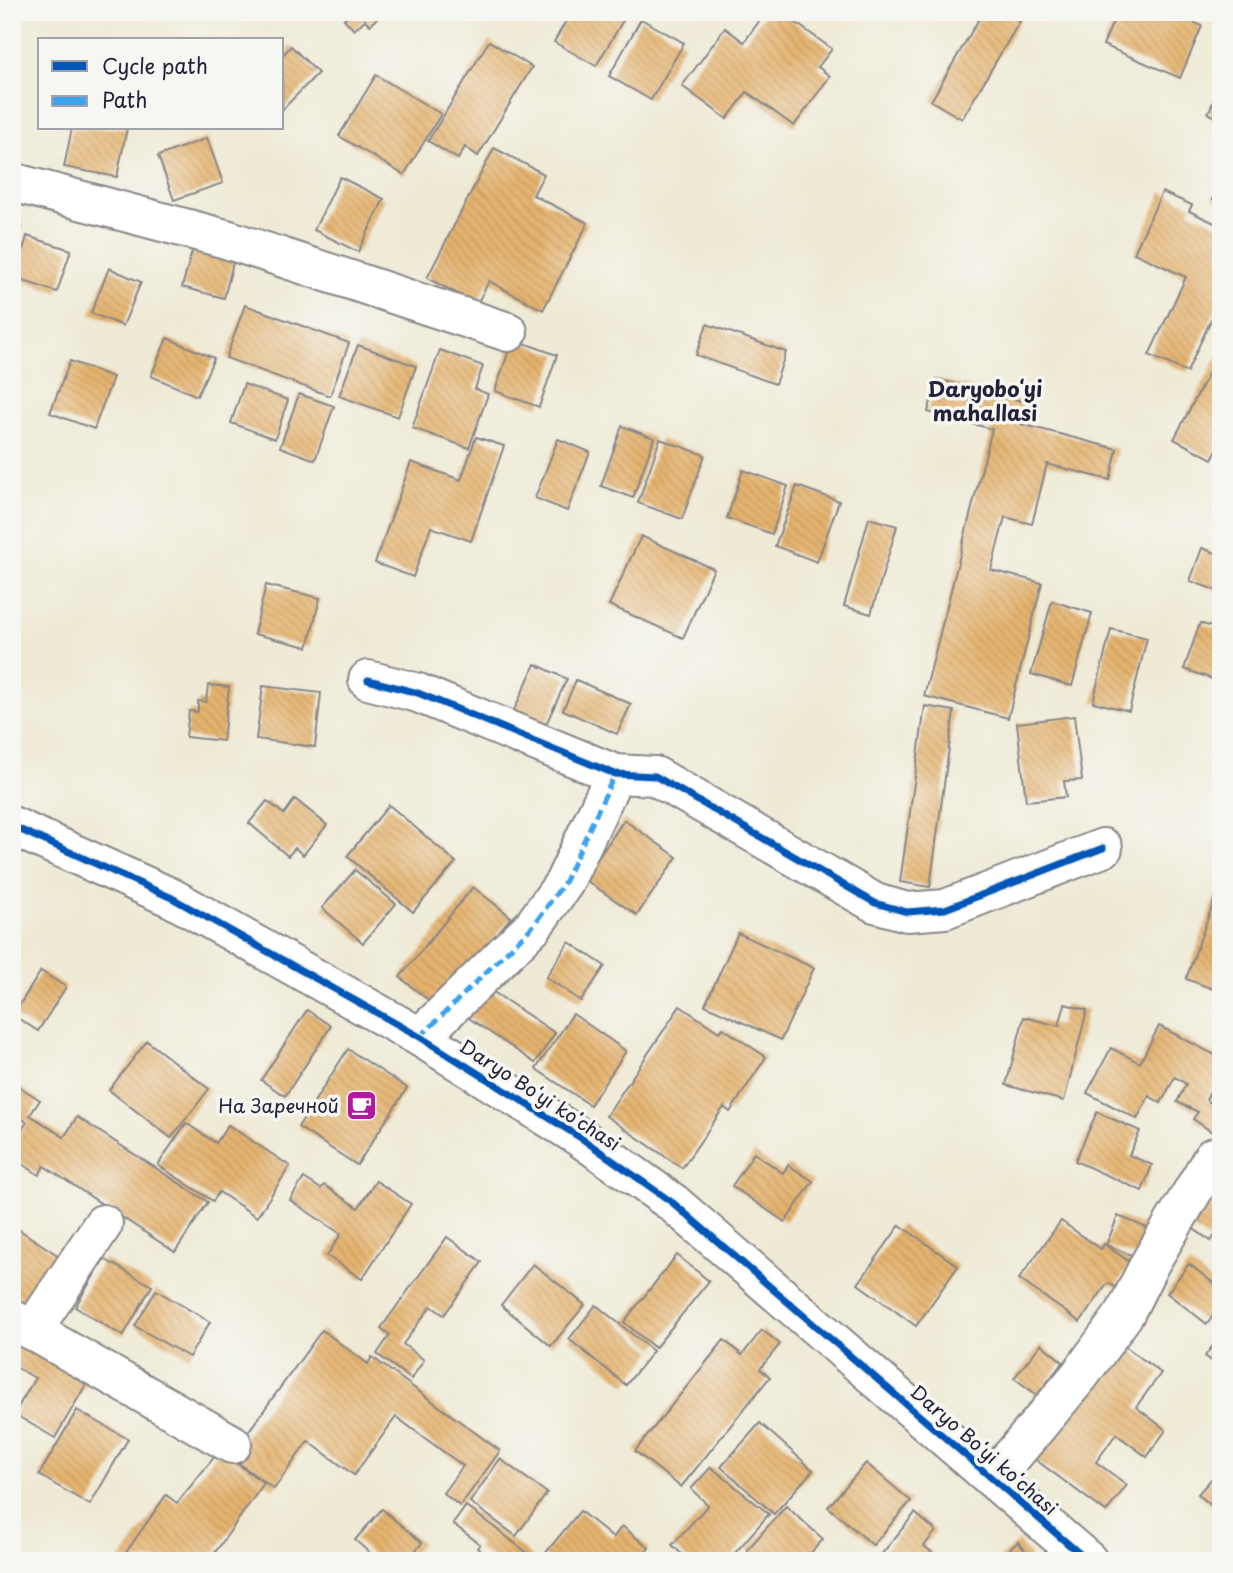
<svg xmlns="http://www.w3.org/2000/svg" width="1233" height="1573" font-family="'Playpen Sans',sans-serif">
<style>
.building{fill:url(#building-back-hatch)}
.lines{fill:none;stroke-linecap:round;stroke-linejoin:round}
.minor-casing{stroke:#888688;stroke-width:42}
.minor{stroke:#fff;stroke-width:38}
.quiet{stroke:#3ea2ec;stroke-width:5;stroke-dasharray:10 5;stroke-linecap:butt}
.cycleway-casing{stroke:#f6f6f2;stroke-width:11}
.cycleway{stroke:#0057b8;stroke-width:7}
.labels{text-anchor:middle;stroke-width:7;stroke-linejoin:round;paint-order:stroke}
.street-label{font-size:19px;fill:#22223b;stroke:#f6f6f2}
.poi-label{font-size:19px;fill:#22223b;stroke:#f6f6f2;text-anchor:end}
.neighbourhood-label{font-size:21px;font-weight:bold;fill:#22223b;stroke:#f6f6f2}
</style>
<defs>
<pattern id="building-back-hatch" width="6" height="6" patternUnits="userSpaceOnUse" patternTransform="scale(1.75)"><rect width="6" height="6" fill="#e5b36e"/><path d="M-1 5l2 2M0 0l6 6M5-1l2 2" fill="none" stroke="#c49a60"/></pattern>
</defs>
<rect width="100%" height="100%" fill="#f6f6f2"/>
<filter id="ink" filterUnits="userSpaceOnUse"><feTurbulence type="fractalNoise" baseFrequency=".0143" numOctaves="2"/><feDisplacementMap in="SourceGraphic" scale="14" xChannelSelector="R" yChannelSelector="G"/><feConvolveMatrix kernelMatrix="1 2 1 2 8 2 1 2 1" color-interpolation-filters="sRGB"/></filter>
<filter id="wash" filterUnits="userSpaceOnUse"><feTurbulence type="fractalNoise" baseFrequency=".00686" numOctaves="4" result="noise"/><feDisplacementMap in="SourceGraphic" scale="28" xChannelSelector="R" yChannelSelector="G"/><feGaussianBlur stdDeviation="1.57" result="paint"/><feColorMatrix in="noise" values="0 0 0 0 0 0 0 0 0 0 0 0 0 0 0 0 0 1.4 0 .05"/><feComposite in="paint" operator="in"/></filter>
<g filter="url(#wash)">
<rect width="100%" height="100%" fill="#efead5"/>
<g id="blocks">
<g class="building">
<path d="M351 12H383L370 25 365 20 354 30 344 19Z"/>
<path d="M571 12H628L596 66 554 42Z"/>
<path d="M766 12H781L832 49 818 67 830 76 794 126 747 92 727 119 682 86 725 28 744 42Z"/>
<path d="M983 12H1009L1021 19 962 119 931 101Z"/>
<path d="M1117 12H1170L1202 26 1180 78 1103 45Z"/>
<path d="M641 19 684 43 651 100 609 76Z"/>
<path d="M489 41 532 67 478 156 465 147 458 159 428 141Z"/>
<path d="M291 46 318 73 282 110V56Z"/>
<path d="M376 75 441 114 404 175 339 136Z"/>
<path d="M1221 86V120L1208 113Z"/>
<path d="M72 128H127L117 177 64 167Z"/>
<path d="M207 138 223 183 174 200 158 156Z"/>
<path d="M494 148 544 174 533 195 588 223 543 310 489 281 477 304 427 278Z"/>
<path d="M340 177 384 199 358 252 314 230Z"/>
<path d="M1221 183V203L1213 199Z"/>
<path d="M1162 192 1192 205 1189 211 1221 226V298L1187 372 1149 355 1186 277 1134 253Z"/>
<path d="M12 223 22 226 13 256H12Z"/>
<path d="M27 236 71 250 57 292 15 278Z"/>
<path d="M194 244 235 255 224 298 182 287Z"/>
<path d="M109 268 141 282 123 326 91 313Z"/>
<path d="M245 305 349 343 330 396 226 358Z"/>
<path d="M707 324 786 352 775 384 696 355Z"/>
<path d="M167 338 214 358 197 396 151 376Z"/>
<path d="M513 339 557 355 539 407 495 391Z"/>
<path d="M358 345 416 366 398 417 339 396Z"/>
<path d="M440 350 483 366 475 389 488 394 469 448 412 428Z"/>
<path d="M1221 350V442L1212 459 1174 439Z"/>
<path d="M70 361 113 377 94 429 50 413Z"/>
<path d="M937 379 1026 402 1021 424 1117 449 1110 480 1047 464 1032 524 1005 517 991 570 1042 583 1008 718 924 696 992 429 928 412Z"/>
<path d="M244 384 288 400 275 439 231 423Z"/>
<path d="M299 394 334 406 315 460 280 447Z"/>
<path d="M622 426 654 438 633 498 601 486Z"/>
<path d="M476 437 504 446 471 541 431 527 413 577 375 563 411 462 461 480Z"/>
<path d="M558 439 590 452 567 511 535 498Z"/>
<path d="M660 439 705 455 682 519 638 503Z"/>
<path d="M743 470 788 486 772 534 727 518Z"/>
<path d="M797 486 839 501 817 562 775 546Z"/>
<path d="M869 518 897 526 871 614 844 606Z"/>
<path d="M641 536 714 569 683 638 609 605Z"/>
<path d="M1202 548 1221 555V592L1190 581Z"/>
<path d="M266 585 320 598 308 647 254 634Z"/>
<path d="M1052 601 1092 613 1072 686 1031 674Z"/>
<path d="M1200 623 1221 630V682L1184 669Z"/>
<path d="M1111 629 1147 638 1129 711 1093 702Z"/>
<path d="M535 664 567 679 542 733 510 719Z"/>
<path d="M576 680 631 704 617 734 563 710Z"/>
<path d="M208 685 229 687 223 741 186 737 189 711 198 712V701L206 702Z"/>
<path d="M263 686 321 693 315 747 256 739Z"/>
<path d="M925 706 954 711 930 887 900 882Z"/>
<path d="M1074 716 1082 780 1064 781 1066 797 1026 801 1017 723Z"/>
<path d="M295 799 327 825 303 855 295 848 288 856 249 823 267 801 284 814Z"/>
<path d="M389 805 456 862 413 912 347 856Z"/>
<path d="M624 820 677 857 637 915 584 879Z"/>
<path d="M355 870 396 904 363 943 322 908Z"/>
<path d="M1220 884 1221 977 1216 990 1186 979Z"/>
<path d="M473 887 511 917 438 1008 400 977Z"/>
<path d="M738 933 814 968 781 1040 705 1005Z"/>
<path d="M569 942 605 966 581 1001 546 977Z"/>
<path d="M41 971 66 987 38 1031 13 1015Z"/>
<path d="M486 987 555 1033 535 1063 466 1016Z"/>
<path d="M1065 1004 1087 1010 1064 1101 1006 1085 1024 1017 1059 1026Z"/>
<path d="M680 1006 719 1032 723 1028 766 1057 730 1112 724 1107 682 1168 606 1116Z"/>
<path d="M307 1010 331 1026 285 1096 261 1080Z"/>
<path d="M573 1014 626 1051 590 1105 536 1069Z"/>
<path d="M1159 1026 1221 1058V1071L1206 1100 1221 1110V1138L1193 1119 1198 1112 1177 1102 1186 1084 1175 1077 1161 1103 1149 1096 1137 1119 1087 1093 1111 1048 1140 1063Z"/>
<path d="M147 1041 209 1089 171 1138 109 1090Z"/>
<path d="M348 1049 407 1088 357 1165 298 1127Z"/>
<path d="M12 1082 40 1100 30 1115 64 1137 77 1117 208 1202 175 1252 44 1166 39 1175 12 1157V1144L27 1122 12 1112Z"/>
<path d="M1097 1112 1140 1131 1129 1155 1152 1165 1142 1191 1075 1161Z"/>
<path d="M186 1123 216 1143 228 1125 290 1166 257 1217 219 1192 213 1201 158 1165Z"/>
<path d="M754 1153 783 1173 788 1165 813 1181 785 1222 732 1186Z"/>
<path d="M1221 1171V1227L1211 1241 1185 1223Z"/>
<path d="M304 1178 321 1189 324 1185 358 1208 376 1181 411 1204 362 1279 327 1256 341 1234 290 1200Z"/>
<path d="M1118 1216 1150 1229 1139 1258 1106 1245Z"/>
<path d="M1061 1221 1101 1249 1104 1244 1132 1264 1115 1287 1108 1283 1080 1322 1019 1279Z"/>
<path d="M12 1225 62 1258 27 1310 12 1300Z"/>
<path d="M900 1225 958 1266 916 1326 858 1284Z"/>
<path d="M447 1237 482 1262 444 1315 431 1306 403 1344 424 1360 411 1379 377 1354 390 1335 381 1328Z"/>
<path d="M677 1255 709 1281 655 1348 624 1322Z"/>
<path d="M104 1259 152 1286 123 1336 75 1307Z"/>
<path d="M533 1264 585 1305 551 1346 501 1305Z"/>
<path d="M1189 1264 1221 1289V1305L1207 1324 1167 1293Z"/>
<path d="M156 1290 210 1322 189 1357 135 1326Z"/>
<path d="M596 1305 653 1351 626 1385 569 1339Z"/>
<path d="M322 1330 368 1364 372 1357 500 1451 460 1506 443 1493 463 1466 396 1417 354 1475 308 1441 274 1489 230 1457Z"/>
<path d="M762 1330 780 1344 760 1369 770 1377 681 1487 635 1451 724 1340 742 1355Z"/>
<path d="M1221 1335V1368L1205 1356Z"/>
<path d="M12 1336 88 1381 55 1438 14 1414 35 1378 12 1365Z"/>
<path d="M1118 1341 1161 1373 1136 1407 1166 1430 1147 1457 1116 1434 1096 1462 1127 1485 1106 1512 1032 1457Z"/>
<path d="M1041 1344 1063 1362 1037 1395 1014 1378Z"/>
<path d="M77 1410 128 1439 90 1505 39 1475Z"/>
<path d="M760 1423 813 1470 774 1514 721 1467Z"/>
<path d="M219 1451 264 1483 209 1561H120L166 1495 177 1503Z"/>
<path d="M500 1459 547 1493 516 1536 470 1502Z"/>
<path d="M866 1463 911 1501 873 1545 828 1507Z"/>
<path d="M711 1467 769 1514 728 1561H689L672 1545 708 1505 691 1489Z"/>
<path d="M1221 1468V1514L1198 1494Z"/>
<path d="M466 1506 533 1557 530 1561H495L477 1548 480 1544 453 1524Z"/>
<path d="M786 1506 823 1539 804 1561H760L747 1550Z"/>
<path d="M382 1509 422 1543 407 1561H379L355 1540Z"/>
<path d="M580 1511 613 1538 622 1526 649 1548 639 1561H551L544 1555Z"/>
<path d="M915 1513 936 1531 924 1546 934 1554 928 1561H876Z"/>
<path d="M1018 1542 1034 1561H996Z"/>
</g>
</g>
</g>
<g filter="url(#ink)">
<use href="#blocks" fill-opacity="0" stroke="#888688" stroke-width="2"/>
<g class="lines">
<defs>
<g id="minor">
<path d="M12 182 226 239 508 332"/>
<path d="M368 680 418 693 615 774 655 776 875 903 907 912 945 909 1103 848"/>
<path d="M12 826 172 898 420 1037 581 1138 673 1203 1088 1561"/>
<path d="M420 1037 533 926 564 883 615 774"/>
<path d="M12 1319 232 1444"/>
<path d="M32 1331 103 1224"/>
<path d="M993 1479 1080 1375 1125 1313 1150 1263 1213 1157"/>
</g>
</defs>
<use href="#minor" class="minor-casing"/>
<use href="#minor" class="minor"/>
<path class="quiet" d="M420 1037 533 926 564 883 615 774"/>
<defs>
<g id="cycleway">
<path d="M368 680 418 693 615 774 655 776 875 903 907 912 945 909 1103 848"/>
<path d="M12 826 172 898 420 1037 581 1138 673 1203 1088 1561"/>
</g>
</defs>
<use href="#cycleway" class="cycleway-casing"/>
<use href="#cycleway" class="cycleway"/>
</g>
</g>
<defs>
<symbol id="cafe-square" viewBox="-11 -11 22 22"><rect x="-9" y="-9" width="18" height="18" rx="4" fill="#b5179e" stroke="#f6f6f2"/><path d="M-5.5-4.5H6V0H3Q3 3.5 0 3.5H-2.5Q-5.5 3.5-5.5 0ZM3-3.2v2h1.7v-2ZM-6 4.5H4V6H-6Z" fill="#fff"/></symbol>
</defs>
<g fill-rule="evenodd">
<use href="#cafe-square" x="344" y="1088" width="35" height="35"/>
</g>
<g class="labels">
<g class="street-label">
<text transform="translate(540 1095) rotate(33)" y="7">Daryo Boʻyi koʻchasi</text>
<text transform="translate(984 1450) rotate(41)" y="7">Daryo Boʻyi koʻchasi</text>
</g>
<g class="poi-label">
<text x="339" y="1113">На Заречной</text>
</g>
<g class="neighbourhood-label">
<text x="985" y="397">Daryoboʻyi<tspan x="985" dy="24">mahallasi</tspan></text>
</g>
</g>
<rect width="1233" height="1573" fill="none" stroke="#f6f6f2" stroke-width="42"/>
<rect x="38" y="38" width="245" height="91" fill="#f6f6f2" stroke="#a1a1a9" stroke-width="2"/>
<rect x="52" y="61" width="35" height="10" fill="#0057b8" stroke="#a1a1a9" stroke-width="2"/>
<text x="102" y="74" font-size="21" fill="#22223b">Cycle path</text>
<rect x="52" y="96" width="35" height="10" fill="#3ea2ec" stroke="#a1a1a9" stroke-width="2"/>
<text x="102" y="108" font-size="21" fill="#22223b">Path</text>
</svg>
